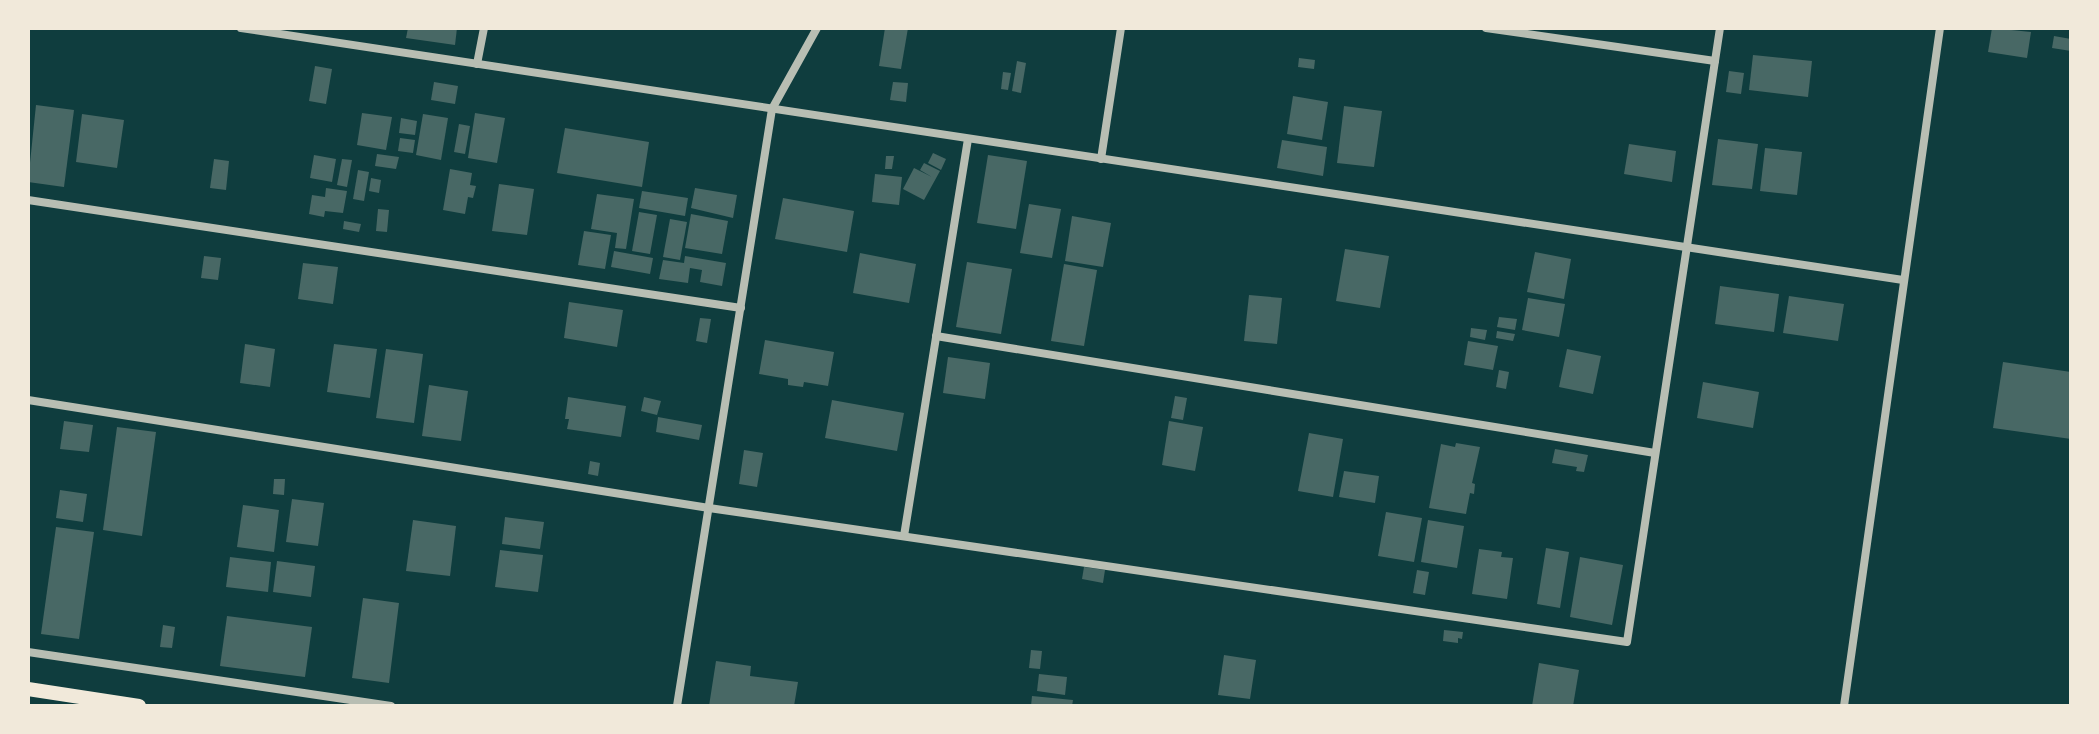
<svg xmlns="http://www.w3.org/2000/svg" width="2099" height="734" font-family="Inter,sans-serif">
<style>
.building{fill:#486865}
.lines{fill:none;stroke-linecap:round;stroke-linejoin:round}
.minor{stroke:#b8beb3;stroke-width:8}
.primary{stroke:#f1e9da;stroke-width:14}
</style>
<rect width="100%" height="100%" fill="#0f3d3e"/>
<g class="building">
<path d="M408 28H457L455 45 406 38Z"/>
<path d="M885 28H908L901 69 879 66Z"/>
<path d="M1992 28 2031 32 2027 58 1988 52Z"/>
<path d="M2054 36 2071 39V51L2052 48Z"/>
<path d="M1753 55 1812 61 1808 97 1749 90Z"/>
<path d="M1299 58 1315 60 1314 69 1298 67Z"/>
<path d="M1017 61 1026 63 1021 93 1012 91Z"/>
<path d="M315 66 332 69 326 104 309 101Z"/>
<path d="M1729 71 1744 73 1741 94 1726 92Z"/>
<path d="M1003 72 1011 73 1008 90 1001 89Z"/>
<path d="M434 82 458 86 455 104 431 100Z"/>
<path d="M893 82 908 83 906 102 890 100Z"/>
<path d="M1293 96 1328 102 1322 140 1287 134Z"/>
<path d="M36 105 74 110 64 187 28 182Z"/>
<path d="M1344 106 1382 111 1374 167 1337 163Z"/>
<path d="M362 113 392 117 386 150 357 145Z"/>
<path d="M475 113 505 118 497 163 468 158Z"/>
<path d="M82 114 124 120 117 168 76 162Z"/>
<path d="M423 114 448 118 441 160 416 155Z"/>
<path d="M401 118 417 121 415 135 399 133Z"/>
<path d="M459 124 470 126 465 154 454 152Z"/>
<path d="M565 128 649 142 642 187 557 173Z"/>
<path d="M400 138 415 140 413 153 398 151Z"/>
<path d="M1718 139 1758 144 1752 189 1712 185Z"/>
<path d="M1282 140 1327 147 1323 176 1277 168Z"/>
<path d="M1629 144 1676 151 1672 182 1624 174Z"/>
<path d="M1765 148 1802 152 1797 195 1760 191Z"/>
<path d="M933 153 946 159 941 170 928 163Z"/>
<path d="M377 154 399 157 396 169 375 166Z"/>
<path d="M314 155 336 159 332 182 310 178Z"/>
<path d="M988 155 1027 161 1016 229 977 223Z"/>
<path d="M886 156H894L892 169H885Z"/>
<path d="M214 159 229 161 226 190 210 188Z"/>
<path d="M342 159 352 160 347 187 337 185Z"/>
<path d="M924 163 940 171 924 200 903 189 914 168 932 177 920 170Z"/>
<path d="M450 169 472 173 470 185 476 186 473 198 468 197 465 214 443 210Z"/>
<path d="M358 170 369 172 364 201 353 199Z"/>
<path d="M875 174 902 177 899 205 872 202Z"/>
<path d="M371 178 381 180 379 193 369 191Z"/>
<path d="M499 184 534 189 527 235 492 231Z"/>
<path d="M326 188 347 191 343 213 325 211 324 217 309 214 312 195 325 197Z"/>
<path d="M695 188 737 195 733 218 691 208Z"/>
<path d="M642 191 688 198 685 216 639 208Z"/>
<path d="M597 194 634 199 626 249 615 248 617 233 591 229Z"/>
<path d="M783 198 854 211 847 252 775 239Z"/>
<path d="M1029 204 1061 209 1052 258 1020 253Z"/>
<path d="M378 209 389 210 387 232 376 231Z"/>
<path d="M639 212 657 215 650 254 632 251Z"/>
<path d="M691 214 728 221 722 254 685 248Z"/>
<path d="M1072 216 1111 223 1103 267 1065 261Z"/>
<path d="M670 219 687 222 680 260 663 257Z"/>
<path d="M344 221 361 224 359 232 343 229Z"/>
<path d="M584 231 611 235 605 269 578 265Z"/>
<path d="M1345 249 1389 256 1380 308 1336 301Z"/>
<path d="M614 251 653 258 650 274 611 267Z"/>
<path d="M1535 252 1571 259 1564 299 1527 292Z"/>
<path d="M860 253 916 264 909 303 853 293Z"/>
<path d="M204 256 221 258 218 280 201 278Z"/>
<path d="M685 256 726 263 722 286 700 282 702 270 690 268 688 283 659 279 663 260 684 263Z"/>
<path d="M967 262 1012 269 1001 334 956 327Z"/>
<path d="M303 263 338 267 333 304 298 299Z"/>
<path d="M1064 264 1097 270 1084 346 1051 341Z"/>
<path d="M1720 286 1779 294 1774 332 1715 324Z"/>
<path d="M1249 295 1282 298 1277 344 1244 341Z"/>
<path d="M1789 296 1844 304 1838 341 1783 333Z"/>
<path d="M1528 298 1565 304 1559 337 1522 330Z"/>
<path d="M569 302 623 310 617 347 564 338Z"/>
<path d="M1499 317 1517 319 1515 330 1497 327Z"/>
<path d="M700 318 711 319 707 343 696 341Z"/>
<path d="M1471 328 1487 330 1485 340 1470 337Z"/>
<path d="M1497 331 1515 334 1513 341 1496 338Z"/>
<path d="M765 340 834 352 828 386 804 382 803 387 788 385V379L759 374Z"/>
<path d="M1468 341 1498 346 1493 370 1464 365Z"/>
<path d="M245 344 275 349 270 387 240 383Z"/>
<path d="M334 344 377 349 370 398 327 392Z"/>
<path d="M386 349 423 354 414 423 376 418Z"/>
<path d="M1567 349 1601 356 1593 394 1559 387Z"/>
<path d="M948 357 990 363 985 399 943 393Z"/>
<path d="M2003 362 2071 372V439L1993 428Z"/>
<path d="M1499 370 1509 372 1506 389 1496 387Z"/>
<path d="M1703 382 1759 392 1753 428 1697 418Z"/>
<path d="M429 385 468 391 461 441 422 436Z"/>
<path d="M1175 396 1187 398 1183 420 1171 418Z"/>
<path d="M568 397 626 406 621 437 567 429 569 419H565Z"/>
<path d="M644 397 661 401 657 415 641 411Z"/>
<path d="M832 400 904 413 897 451 825 438Z"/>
<path d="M658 417 702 425 699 440 656 432Z"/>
<path d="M64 421 93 425 89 452 60 449Z"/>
<path d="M1169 421 1203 427 1195 471 1162 465Z"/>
<path d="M117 427 156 432 142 536 103 530Z"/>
<path d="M1309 433 1343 439 1333 497 1298 491Z"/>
<path d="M1456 443 1480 447 1472 483 1475 484 1474 494 1470 493 1466 514 1429 508 1441 444 1455 447Z"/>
<path d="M1555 449 1588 455 1584 472 1576 471 1577 467 1552 463Z"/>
<path d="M744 450 763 453 757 487 739 484Z"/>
<path d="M590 461 600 463 598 476 588 474Z"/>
<path d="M1344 471 1379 476 1375 503 1339 497Z"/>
<path d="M274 479H285L284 495 273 494Z"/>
<path d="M60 490 87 494 83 522 56 518Z"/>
<path d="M292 499 324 503 318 546 286 542Z"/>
<path d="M243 505 279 510 274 552 237 547Z"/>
<path d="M1386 512 1422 518 1414 562 1378 556Z"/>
<path d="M505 517 544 522 540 549 502 544Z"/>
<path d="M413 520 456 526 450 576 406 571Z"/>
<path d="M1428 520 1464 526 1457 568 1421 562Z"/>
<path d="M56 527 94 532 79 639 41 634Z"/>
<path d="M1546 548 1569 552 1560 608 1537 604Z"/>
<path d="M1479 549 1502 552 1501 557 1513 558 1507 599 1472 594Z"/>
<path d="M500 550 543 555 538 592 495 587Z"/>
<path d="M230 557 271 562 268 592 226 587Z"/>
<path d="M1580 557 1623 565 1612 625 1570 617Z"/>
<path d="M277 561 315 566 311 597 273 592Z"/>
<path d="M1084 567 1105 570 1103 583 1082 579Z"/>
<path d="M1417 570 1429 572 1425 595 1413 593Z"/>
<path d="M363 598 399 603 389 683 352 678Z"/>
<path d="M227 616 312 627 305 677 220 666Z"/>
<path d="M163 625 175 627 172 648 160 647Z"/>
<path d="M1444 630 1463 632 1462 639 1458 638V643L1443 641Z"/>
<path d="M1031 650 1042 651 1040 669 1029 668Z"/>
<path d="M1224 655 1256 660 1250 699 1218 695Z"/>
<path d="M716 661 751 666 750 676 798 682 794 706H709Z"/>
<path d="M1539 663 1579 670 1573 706H1532Z"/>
<path d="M1039 674 1067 677 1065 695 1037 691Z"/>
<path d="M1032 696 1073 700 1072 706H1031Z"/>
</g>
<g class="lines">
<g class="minor">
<path d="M241 28 1903 280"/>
<path d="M1486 28 1715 61"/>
<path d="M477 64 484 28"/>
<path d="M1101 159 1121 28"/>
<path d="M28 200 741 308"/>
<path d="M936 336 1655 453"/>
<path d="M28 400 709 508 1627 642 1720 28"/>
<path d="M904 536 968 139"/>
<path d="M28 652 391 706"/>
<path d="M677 706 772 109 817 28"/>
<path d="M1844 706 1940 28"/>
</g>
<path class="primary" d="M28 689 139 706"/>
</g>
<rect width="2099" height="734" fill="none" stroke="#f1e9da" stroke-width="60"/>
</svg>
